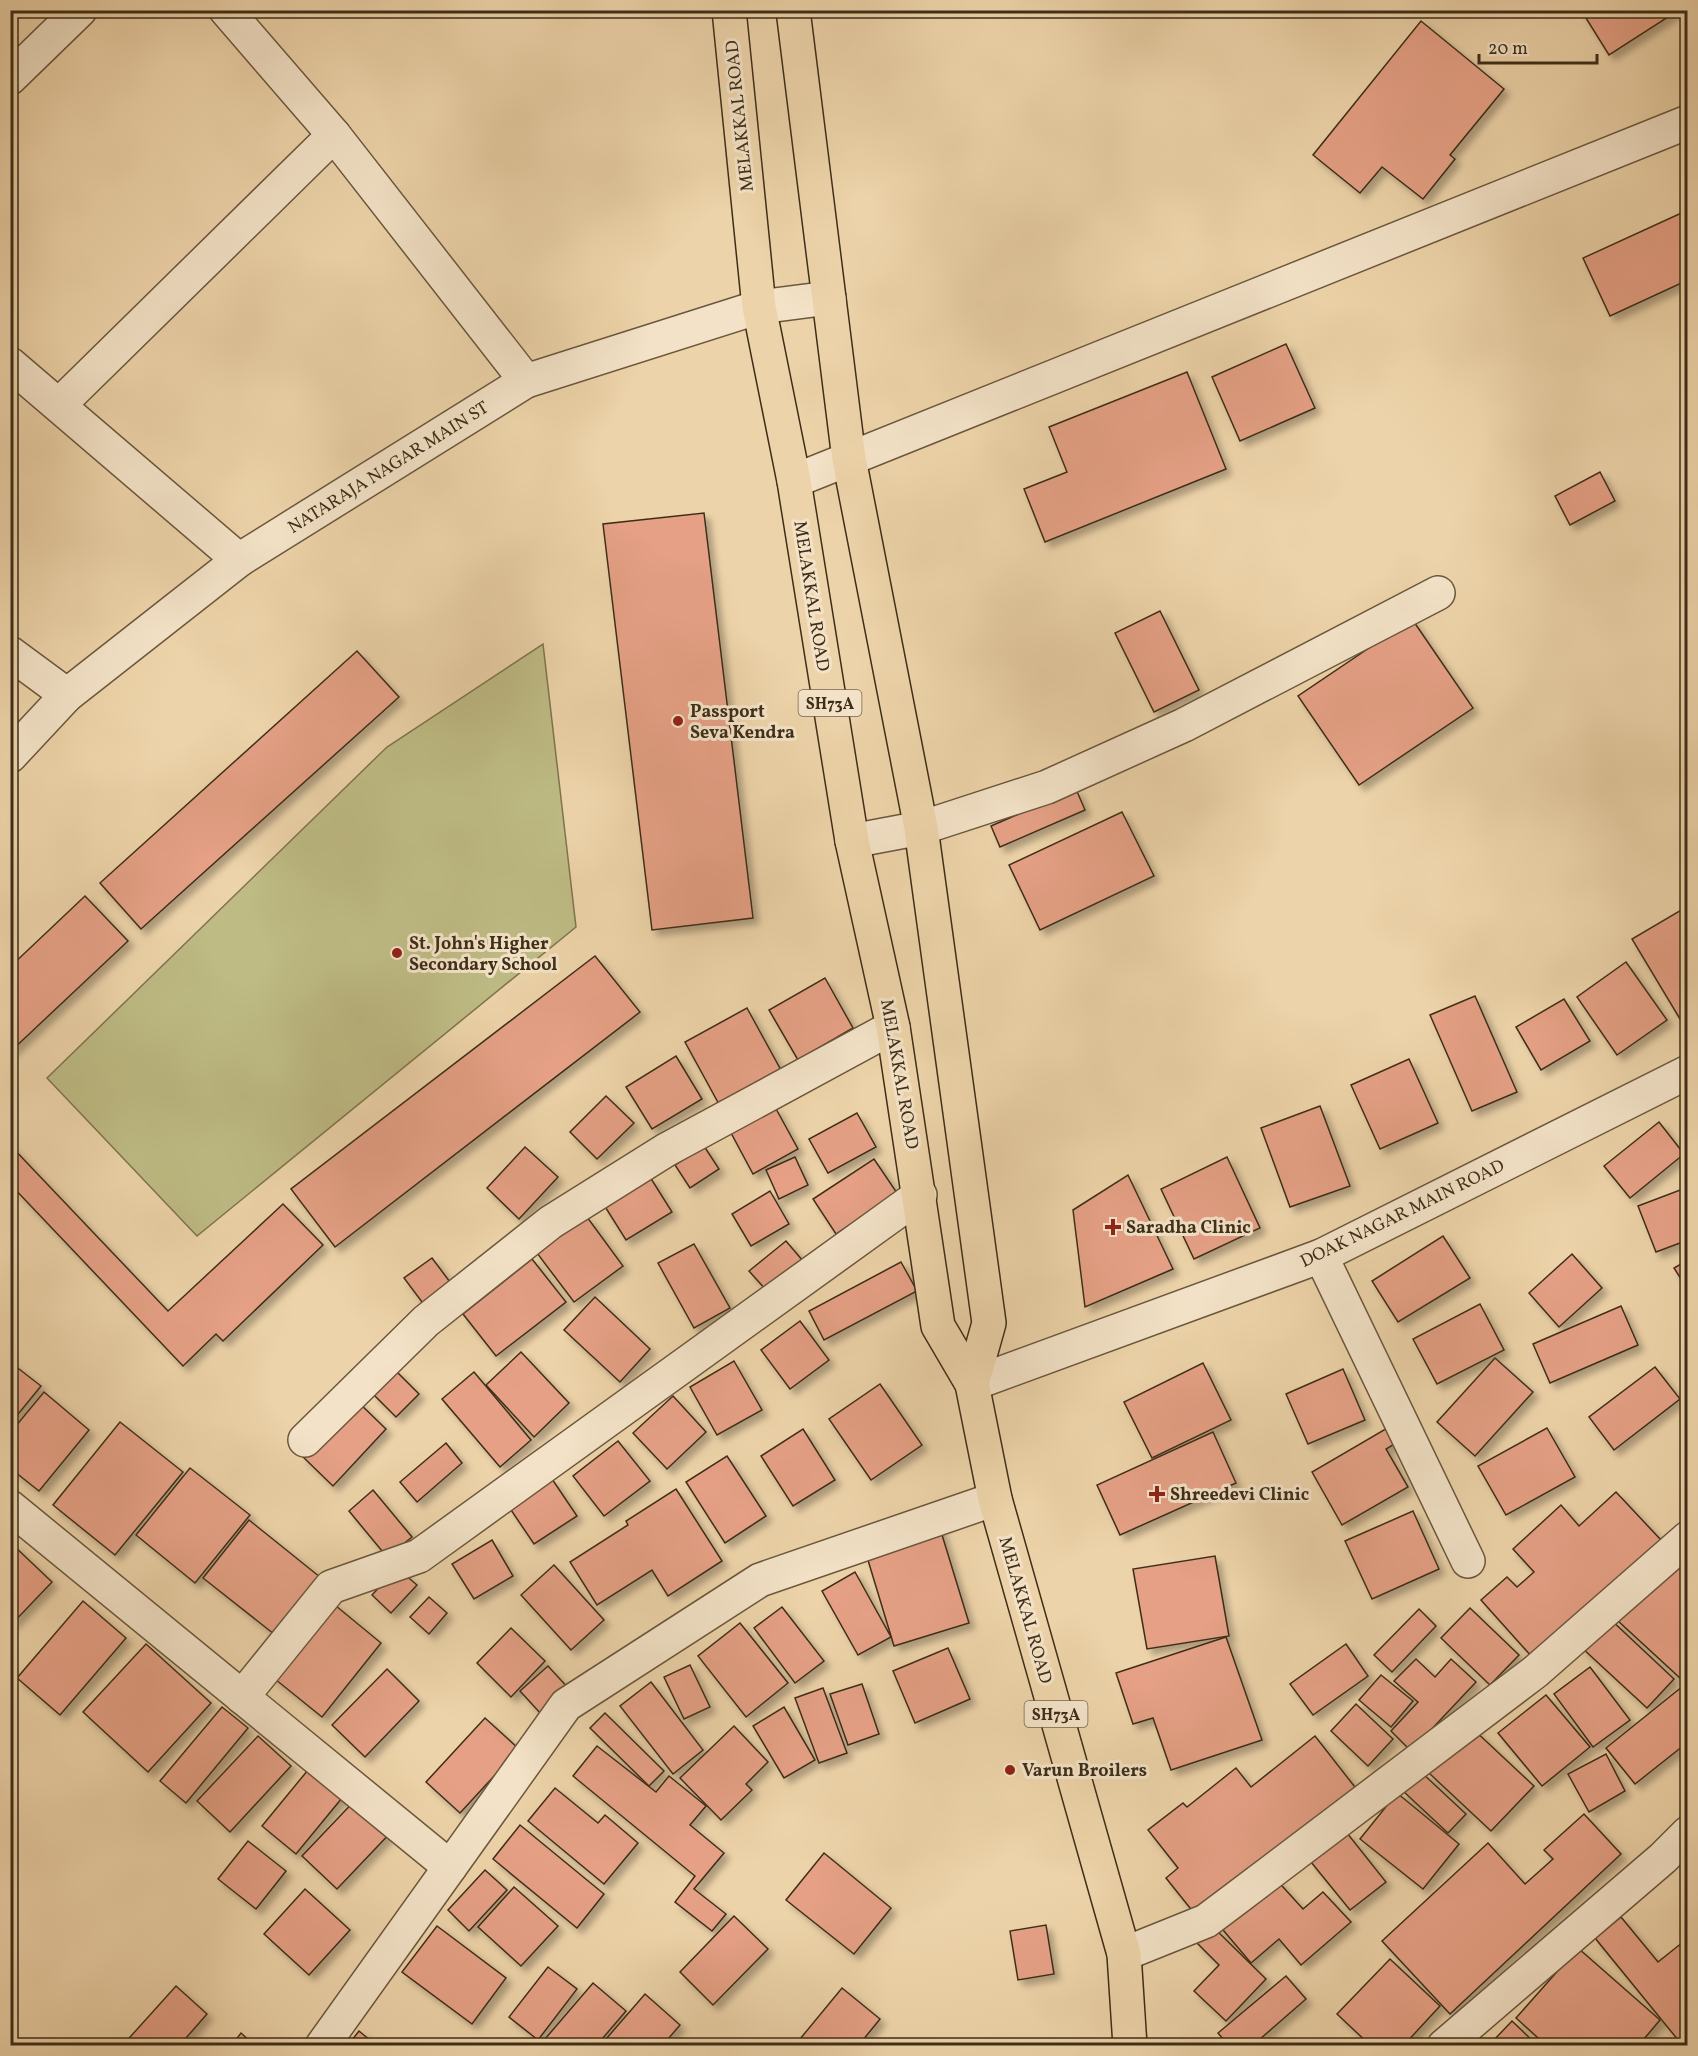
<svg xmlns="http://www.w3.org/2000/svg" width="1698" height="2056" font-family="Vollkorn,serif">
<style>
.green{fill:#bebb84;stroke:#7e744e;stroke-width:1.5}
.building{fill:#e5a085;stroke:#3e2e19;stroke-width:1.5;filter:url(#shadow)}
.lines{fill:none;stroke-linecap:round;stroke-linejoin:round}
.minor-casing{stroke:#6a573d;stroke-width:36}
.major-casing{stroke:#3e2e19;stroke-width:36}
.minor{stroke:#f3e2c7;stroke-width:33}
.major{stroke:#edd3a9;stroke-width:33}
.poi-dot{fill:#8f2418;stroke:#f3e2c7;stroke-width:2}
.labels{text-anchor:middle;stroke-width:6;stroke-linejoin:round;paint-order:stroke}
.shield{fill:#f3e2c7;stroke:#74644d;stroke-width:1.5}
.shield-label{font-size:16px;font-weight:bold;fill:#3e2e19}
.street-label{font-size:18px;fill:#3e2e19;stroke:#f3e2c7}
.poi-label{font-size:18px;font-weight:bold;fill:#3e2e19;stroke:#f3e2c7;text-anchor:start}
</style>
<defs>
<filter id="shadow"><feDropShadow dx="5.5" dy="5.5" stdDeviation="3" flood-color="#0004"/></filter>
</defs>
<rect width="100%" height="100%" fill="#edd3a9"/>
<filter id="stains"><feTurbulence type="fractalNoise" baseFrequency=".00333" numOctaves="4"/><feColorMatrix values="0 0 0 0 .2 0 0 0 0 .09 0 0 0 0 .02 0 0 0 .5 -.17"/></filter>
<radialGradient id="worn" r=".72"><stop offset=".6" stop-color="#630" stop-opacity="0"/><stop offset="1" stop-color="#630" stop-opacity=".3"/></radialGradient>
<path class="green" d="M543 644 576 927 197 1236 47 1078 387 747Z"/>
<g class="building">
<path d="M1581 10H1679L1609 55Z"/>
<path d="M1421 21 1504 89 1450 155 1455 159 1423 199 1382 167 1360 193 1313 155Z"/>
<path d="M1688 210V280L1610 316 1583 258Z"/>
<path d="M1286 344 1315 408 1240 441 1212 377Z"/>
<path d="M1187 372 1226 469 1045 542 1024 489 1067 472 1049 427Z"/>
<path d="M1600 472 1615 501 1570 525 1555 496Z"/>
<path d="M704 513 753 918 652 930 603 524Z"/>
<path d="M1160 611 1199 690 1154 712 1115 633Z"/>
<path d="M1412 619 1473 708 1359 785 1298 696Z"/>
<path d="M357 651 399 697 141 929 100 883Z"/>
<path d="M1076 789 1085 810 1000 847 991 826Z"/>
<path d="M1122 812 1154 876 1040 930 1009 865Z"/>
<path d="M85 896 128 941 10 1052V967Z"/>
<path d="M1688 906V1015L1680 1019 1632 939Z"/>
<path d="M595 956 640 1012 335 1247 291 1189Z"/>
<path d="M1626 962 1667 1020 1617 1055 1577 997Z"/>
<path d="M825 978 853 1028 798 1060 769 1010Z"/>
<path d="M1475 996 1517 1092 1472 1111 1430 1015Z"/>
<path d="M1564 999 1590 1041 1541 1070 1516 1027Z"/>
<path d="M747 1008 782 1072 720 1106 685 1042Z"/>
<path d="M676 1056 702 1099 652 1129 626 1087Z"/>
<path d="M1409 1059 1438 1123 1380 1149 1351 1085Z"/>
<path d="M606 1096 634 1123 597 1159 570 1132Z"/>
<path d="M1320 1106 1350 1186 1290 1207 1261 1128Z"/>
<path d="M775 1107 798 1149 753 1174 730 1131Z"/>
<path d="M857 1113 876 1147 828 1173 809 1139Z"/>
<path d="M1659 1122 1684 1154 1630 1198 1604 1166Z"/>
<path d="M10 1145 168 1311 283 1204 323 1245 223 1341 216 1334 183 1366 10 1184Z"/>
<path d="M704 1146 719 1169 690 1188 675 1165Z"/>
<path d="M525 1147 558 1177 519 1219 487 1188Z"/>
<path d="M795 1157 808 1185 779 1199 766 1170Z"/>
<path d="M1227 1157 1260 1228 1194 1259 1161 1189Z"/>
<path d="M874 1159 897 1193 836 1234 813 1199Z"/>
<path d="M1128 1175 1173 1269 1085 1307 1073 1210Z"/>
<path d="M650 1177 672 1212 626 1240 604 1205Z"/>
<path d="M1688 1187V1240L1656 1252 1638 1206Z"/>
<path d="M770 1191 789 1224 751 1246 732 1214Z"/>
<path d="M587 1217 623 1266 574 1302 537 1253Z"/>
<path d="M1443 1236 1470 1278 1398 1322 1372 1281Z"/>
<path d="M786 1241 803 1261 767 1291 749 1271Z"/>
<path d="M694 1244 730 1308 694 1328 658 1263Z"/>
<path d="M1572 1254 1602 1288 1559 1327 1529 1293Z"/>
<path d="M432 1258 453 1286 425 1306 404 1278Z"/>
<path d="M532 1259 566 1302 496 1356 463 1314Z"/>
<path d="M1688 1260V1290L1674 1268Z"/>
<path d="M901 1262 917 1291 824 1340 809 1311Z"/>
<path d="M595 1297 650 1349 620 1382 564 1330Z"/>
<path d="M1480 1304 1504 1350 1437 1384 1413 1339Z"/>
<path d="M1621 1306 1638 1345 1550 1383 1533 1344Z"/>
<path d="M800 1321 829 1360 790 1389 761 1350Z"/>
<path d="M521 1352 569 1403 534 1437 486 1385Z"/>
<path d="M1495 1358 1533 1392 1475 1456 1437 1422Z"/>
<path d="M734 1361 762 1410 717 1435 690 1387Z"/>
<path d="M10 1362 41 1386 10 1424Z"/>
<path d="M1203 1363 1231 1420 1152 1458 1124 1402Z"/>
<path d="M1655 1367 1680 1399 1614 1450 1589 1417Z"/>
<path d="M1343 1369 1365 1420 1308 1444 1286 1394Z"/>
<path d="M395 1370 419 1394 396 1417 372 1393Z"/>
<path d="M474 1372 531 1440 500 1467 442 1399Z"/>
<path d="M880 1384 922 1445 871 1480 829 1419Z"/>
<path d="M44 1392 89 1430 39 1491 10 1468V1433Z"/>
<path d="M673 1396 706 1432 667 1469 633 1433Z"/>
<path d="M356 1400 386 1429 333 1486 302 1456Z"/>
<path d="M120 1422 183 1472 115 1555 53 1505Z"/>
<path d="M1389 1427 1398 1442 1386 1449 1408 1487 1342 1525 1312 1472Z"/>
<path d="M1547 1428 1575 1477 1506 1515 1478 1466Z"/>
<path d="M803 1429 835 1480 793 1506 761 1456Z"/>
<path d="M1213 1432 1236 1483 1120 1535 1097 1485Z"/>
<path d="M618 1441 650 1481 604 1516 573 1476Z"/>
<path d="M446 1443 462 1463 417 1502 400 1482Z"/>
<path d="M727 1456 766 1516 725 1543 686 1482Z"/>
<path d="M190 1468 250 1515 195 1583 136 1535Z"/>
<path d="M552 1479 577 1516 534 1544 509 1507Z"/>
<path d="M676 1489 722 1561 668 1596 652 1570 597 1605 570 1562 628 1525 626 1521Z"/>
<path d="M373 1490 412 1537 387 1557 349 1511Z"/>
<path d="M1616 1492 1661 1540 1533 1658 1481 1600 1507 1577 1517 1587 1534 1572 1513 1549 1561 1505 1579 1526Z"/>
<path d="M1413 1511 1439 1569 1372 1599 1345 1541Z"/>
<path d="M249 1520 320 1577 274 1634 203 1578Z"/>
<path d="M939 1525 969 1623 894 1646 864 1547Z"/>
<path d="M492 1540 513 1576 474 1599 452 1564Z"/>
<path d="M13 1545 52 1582 10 1626V1547Z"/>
<path d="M1215 1556 1229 1636 1147 1649 1133 1569Z"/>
<path d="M1688 1556V1670L1680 1678 1617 1620Z"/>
<path d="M554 1565 604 1620 571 1650 521 1595Z"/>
<path d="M397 1568 417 1585 391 1613 372 1595Z"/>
<path d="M855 1572 891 1637 858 1655 822 1591Z"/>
<path d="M429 1597 447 1613 429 1634 410 1617Z"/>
<path d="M83 1601 126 1638 60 1715 17 1678Z"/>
<path d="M330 1601 381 1643 322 1717 270 1675Z"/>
<path d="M782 1607 824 1661 795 1683 754 1628Z"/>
<path d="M1470 1608 1519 1655 1490 1685 1441 1638Z"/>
<path d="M1419 1609 1436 1626 1392 1672 1374 1655Z"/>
<path d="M1609 1618 1674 1679 1647 1708 1581 1647Z"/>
<path d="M740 1623 788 1683 746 1717 698 1656Z"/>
<path d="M511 1628 545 1661 511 1697 477 1663Z"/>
<path d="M1226 1637 1262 1740 1171 1770 1153 1718 1133 1724 1116 1673Z"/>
<path d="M146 1644 211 1703 148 1772 83 1712Z"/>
<path d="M1346 1644 1368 1676 1313 1715 1290 1684Z"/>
<path d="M948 1648 970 1699 915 1723 893 1671Z"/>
<path d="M1416 1659 1435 1677 1451 1659 1476 1682 1411 1751 1391 1731 1418 1702 1394 1681Z"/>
<path d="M690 1665 710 1707 684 1719 664 1677Z"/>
<path d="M548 1666 570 1690 542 1715 520 1691Z"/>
<path d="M1590 1667 1630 1720 1593 1747 1554 1694Z"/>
<path d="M387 1669 419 1701 365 1757 332 1725Z"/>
<path d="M1381 1675 1413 1701 1391 1727 1359 1700Z"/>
<path d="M651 1682 703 1750 673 1774 620 1706Z"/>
<path d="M1688 1682V1742L1635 1784 1606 1748Z"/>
<path d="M862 1684 879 1734 848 1745 830 1694Z"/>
<path d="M823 1688 847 1753 819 1763 795 1698Z"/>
<path d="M1546 1695 1590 1747 1542 1786 1498 1733Z"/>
<path d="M1356 1704 1393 1739 1368 1766 1331 1731Z"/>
<path d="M222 1707 248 1728 186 1803 160 1781Z"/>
<path d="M784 1707 815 1760 784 1778 753 1726Z"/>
<path d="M605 1713 664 1771 649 1786 590 1728Z"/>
<path d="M485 1718 519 1749 460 1813 426 1782Z"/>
<path d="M734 1726 768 1762 746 1784 752 1790 721 1820 680 1778Z"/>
<path d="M1472 1728 1534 1786 1491 1831 1429 1773Z"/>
<path d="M258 1736 291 1766 230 1832 197 1801Z"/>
<path d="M1315 1736 1358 1791 1198 1918 1166 1878 1178 1868 1148 1830 1183 1803 1187 1807 1236 1768 1251 1787Z"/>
<path d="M597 1746 656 1792 669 1776 706 1806 690 1825 724 1853 694 1889 726 1914 712 1931 675 1902 695 1876 573 1776Z"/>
<path d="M1606 1754 1625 1791 1589 1812 1568 1774Z"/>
<path d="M317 1759 351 1787 296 1854 262 1826Z"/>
<path d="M1421 1772 1466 1814 1448 1833 1403 1791Z"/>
<path d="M555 1788 598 1823 605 1815 638 1843 604 1884 528 1821Z"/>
<path d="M1397 1793 1459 1844 1423 1889 1360 1839Z"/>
<path d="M360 1795 395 1828 337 1889 302 1856Z"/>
<path d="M1584 1814 1621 1854 1450 2014 1382 1941 1488 1843 1525 1884 1553 1859 1544 1850Z"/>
<path d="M520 1825 604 1894 577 1928 493 1859Z"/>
<path d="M1347 1833 1386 1882 1350 1910 1311 1862Z"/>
<path d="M248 1841 286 1871 256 1909 218 1879Z"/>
<path d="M824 1853 891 1908 854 1954 786 1900Z"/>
<path d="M485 1870 507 1890 469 1931 448 1910Z"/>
<path d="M1273 1876 1303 1909 1323 1892 1351 1922 1301 1965 1279 1939 1251 1963 1218 1924Z"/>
<path d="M514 1887 558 1926 521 1966 478 1927Z"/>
<path d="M305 1889 350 1930 309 1975 264 1934Z"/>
<path d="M734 1916 768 1949 713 2005 680 1972Z"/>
<path d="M1621 1917 1658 1962 1688 1938V2042L1683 2046 1595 1938Z"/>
<path d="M1046 1925 1054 1974 1018 1980 1010 1931Z"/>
<path d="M437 1926 506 1978 472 2024 402 1972Z"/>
<path d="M1212 1926 1266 1979 1226 2021 1194 1991 1219 1965 1196 1942Z"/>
<path d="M1578 1948 1660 2020 1638 2046H1547L1516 2018Z"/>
<path d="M1390 1959 1440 2006 1403 2046H1371L1337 2014Z"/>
<path d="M548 1967 577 1989 538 2040 509 2017Z"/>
<path d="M1286 1976 1306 1999 1252 2046H1229L1218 2033Z"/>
<path d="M593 1983 626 2011 596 2046H539Z"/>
<path d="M176 1986 207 2014 179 2046H122Z"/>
<path d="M842 1988 880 2019 858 2046H808L800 2039Z"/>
<path d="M645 1994 680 2025 662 2046H600Z"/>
<path d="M1512 2021 1538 2046H1498L1493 2041Z"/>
<path d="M359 2031 377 2046H347Z"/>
<path d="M241 2033 255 2046H231Z"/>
</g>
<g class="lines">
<defs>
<g id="minor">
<path d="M226 10 334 135"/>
<path d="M10 78 80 10"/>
<path d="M10 364 239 560"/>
<path d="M59 405 334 135 526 381"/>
<path d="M794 481 1688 122"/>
<path d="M10 653 67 695"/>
<path d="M10 756 67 695 239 560 526 381 759 307 829 298"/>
<path d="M852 841 921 828 1047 787 1184 725 1438 593"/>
<path d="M1321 1256 1468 1561"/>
<path d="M972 1384 1321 1256 1688 1072"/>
<path d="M305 1440 426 1321 551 1222 666 1150 893 1027"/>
<path d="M10 1507 450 1867"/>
<path d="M242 1697 331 1587 419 1556 920 1195"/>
<path d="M1124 1954 1206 1921 1234 1900 1535 1672 1688 1538"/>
<path d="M322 2046 566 1705 760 1580 995 1499"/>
<path d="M1444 2046 1663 1858 1688 1833"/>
</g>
<g id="major">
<path d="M729 10 759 307 794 481 852 841 893 1027 938 1326 972 1384 995 1499 1124 1954 1130 2046"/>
<path d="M793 10 849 459 921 828 989 1323 972 1384"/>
</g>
</defs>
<use href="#minor" class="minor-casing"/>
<use href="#major" class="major-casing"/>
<use href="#minor" class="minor"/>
<use href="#major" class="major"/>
</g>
<g class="poi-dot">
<circle cx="678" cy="721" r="6"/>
<circle cx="397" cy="953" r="6"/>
<path d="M1110 1218h6v6h6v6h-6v6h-6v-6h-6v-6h6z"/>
<path d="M1154 1485h6v6h6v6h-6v6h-6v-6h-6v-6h6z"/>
<circle cx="1010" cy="1770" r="6"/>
</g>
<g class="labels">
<g class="shield">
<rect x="798.5" y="690" width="63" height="26" rx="4.5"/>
<rect x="1024.5" y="1701" width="63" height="26" rx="4.5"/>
</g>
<g class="shield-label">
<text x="830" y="709">SH73A</text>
<text x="1056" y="1720">SH73A</text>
</g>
<g class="street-label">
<text transform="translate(739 116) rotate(-96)" y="6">MELAKKAL ROAD</text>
<text transform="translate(388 467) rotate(-32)" y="6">NATARAJA NAGAR MAIN ST</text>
<text transform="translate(812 596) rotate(81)" y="6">MELAKKAL ROAD</text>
<text transform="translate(900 1074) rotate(80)" y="6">MELAKKAL ROAD</text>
<text transform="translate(1402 1213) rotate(-26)" y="6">DOAK NAGAR MAIN ROAD</text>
<text transform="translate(1026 1610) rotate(74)" y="6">MELAKKAL ROAD</text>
</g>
<g class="poi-label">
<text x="690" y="717">Passport<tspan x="690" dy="21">Seva Kendra</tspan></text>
<text x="409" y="949">St. John's Higher<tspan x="409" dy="21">Secondary School</tspan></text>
<text x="1126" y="1233">Saradha Clinic</text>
<text x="1170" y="1500">Shreedevi Clinic</text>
<text x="1022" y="1776">Varun Broilers</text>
</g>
</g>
<rect width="1698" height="2056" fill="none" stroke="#edd3a9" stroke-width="36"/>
<rect x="12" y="12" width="1674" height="2032" fill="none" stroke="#3e2e19" stroke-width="3"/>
<rect x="18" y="18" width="1662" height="2020" fill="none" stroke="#3e2e19" stroke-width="1.5"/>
<path d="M1479 54v9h118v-9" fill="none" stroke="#3e2e19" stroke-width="3"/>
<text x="1488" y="54" font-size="18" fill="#3e2e19" stroke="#f3e2c7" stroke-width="4.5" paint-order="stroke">20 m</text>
<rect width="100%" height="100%" filter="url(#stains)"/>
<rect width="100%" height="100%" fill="url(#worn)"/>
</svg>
